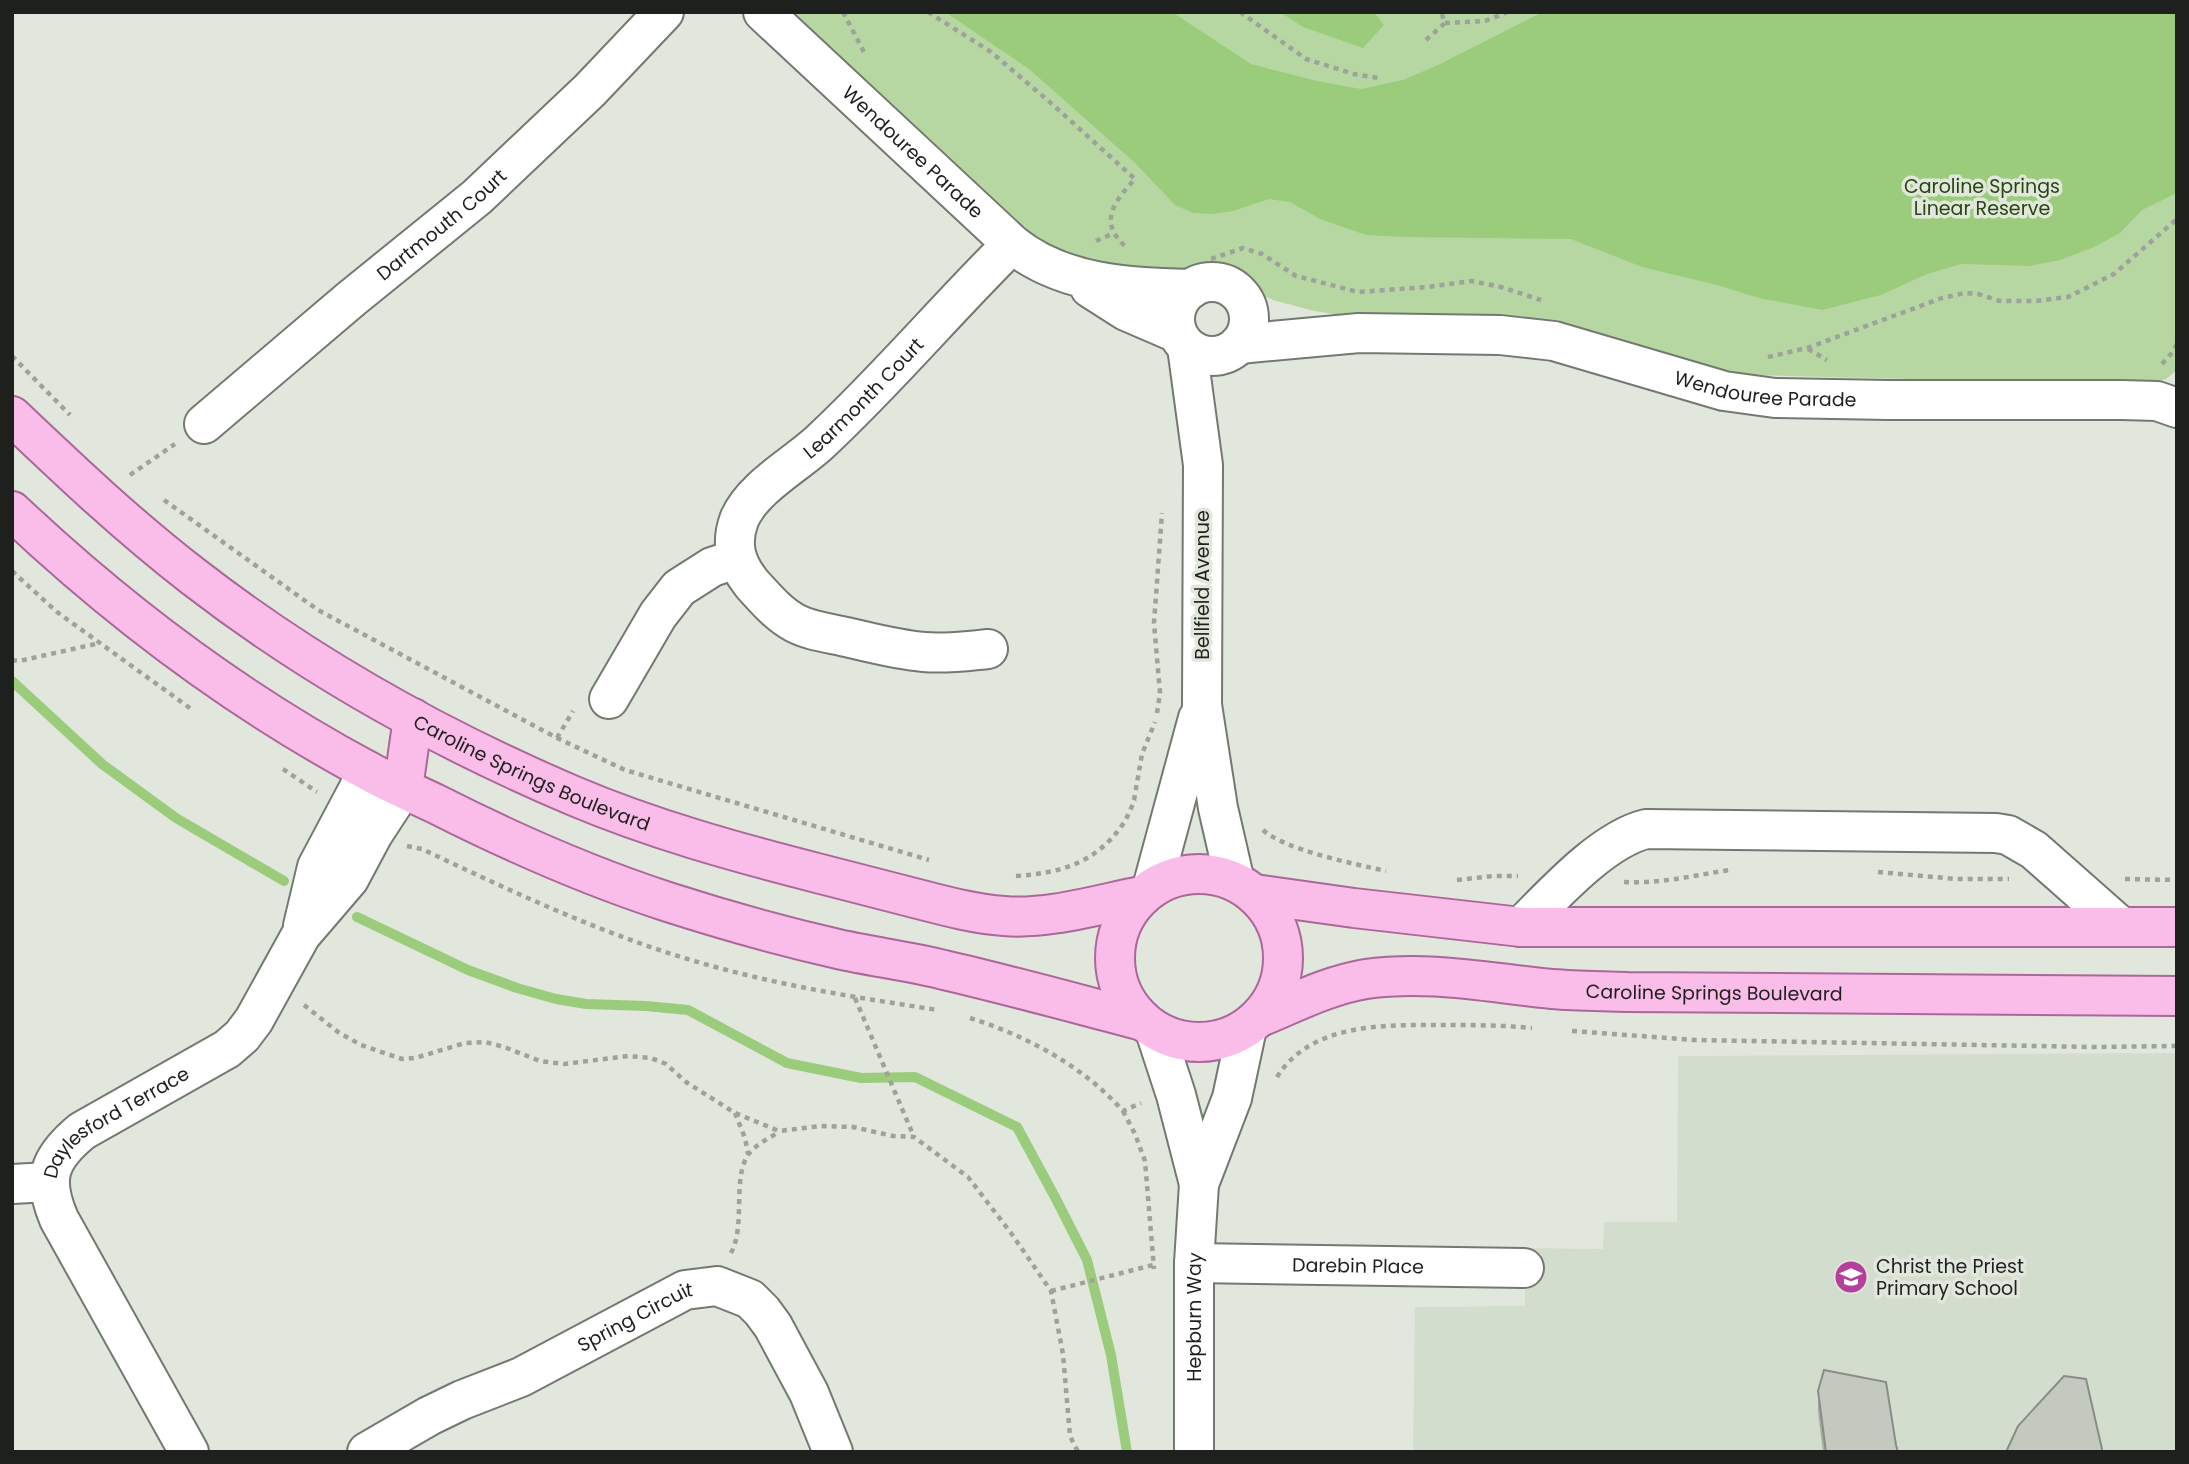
<svg xmlns="http://www.w3.org/2000/svg" width="2189" height="1464" font-family="Poppins,sans-serif">
<style>
.built{fill:#d3ddcd}
.green{fill:#b6d7a2}
.water{fill:#9bcc7b}
.lines{fill:none;stroke-linecap:round;stroke-linejoin:round}
.stream{stroke:#9bcc7b;stroke-width:10}
.minor-casing{stroke:#737970;stroke-width:42}
.major-casing{stroke:#aa6898;stroke-width:42}
.path{stroke:#9da29a;stroke-width:4.5;stroke-dasharray:5 5;stroke-linecap:butt}
.minor{stroke:#fff;stroke-width:38}
.major{stroke:#fabce9;stroke-width:38}
.wall{fill:#a8ada4}
.building{fill:#c3c9bf;stroke:#888d86;stroke-width:2}
.labels{text-anchor:middle;stroke-width:7;stroke-linejoin:round;paint-order:stroke}
.street-label{font-size:19px;fill:#1e201d;stroke:#e1e7dd}
.park-label{font-size:19px;fill:#28460d;stroke:#e1e7dd}
.poi-label{font-size:19px;fill:#1e201d;stroke:#e1e7dd;text-anchor:start}
</style>
<rect width="100%" height="100%" fill="#e1e7dd"/>
<path class="built" d="M2177 1053V1452H1413L1415 1307 1525 1306V1248L1603 1249 1604 1222H1677L1678 1056Z"/>
<path class="green" d="M787 12H2177V370L2166 379 2156 382 1990 381 1750 375 1671 358 1522 316 1335 314 1314 311 1273 300 1260 294 1229 275 1218 272 1163 281 1069 256 1025 232Z"/>
<g class="water">
<path d="M945 12H1172L1251 64 1317 81 1361 89 1403 80 1438 65 1543 12H2177V193L2142 210 2120 233 2094 247 2060 260 2030 266 1961 264 1927 274 1881 295 1822 310 1759 298 1717 285 1642 267 1571 239 1404 237 1366 235 1320 219 1290 202 1269 199 1233 211 1212 214 1193 213 1175 205 1134 162 1029 69Z"/>
<path d="M1280 12H1374L1384 25 1363 48 1303 27Z"/>
</g>
<g class="lines">
<g class="stream">
<path d="M12 681 102 764 176 818 284 881"/>
<path d="M357 917 468 970 517 988 556 999 586 1004 646 1006 688 1010 787 1063 861 1078 915 1077 1017 1127 1056 1199 1087 1260 1111 1355 1127 1452"/>
</g>
<defs>
<g id="minor">
<path id="s1" d="M763 12 1012 244C1063 285 1128 287 1191 289"/>
<circle cx="1212" cy="319" r="37"/>
<path d="M1090 288 1126 311 1177 333"/>
<path id="s2" d="M1239 344 1359 333 1500 335 1554 341 1724 391 1775 398 1888 400H2122L2157 401 2177 408"/>
<path d="M1187 347 1203 465 1202 705 1218 808 1235 882"/>
<path id="s3" d="M204 424 351 299 477 197 590 90 664 12"/>
<path id="s4" d="M988 649C967 651 946 654 924 652 898 650 872 643 846 637 829 633 810 631 795 623 778 614 765 598 752 584 736 564 730 545 739 520 751 489 795 465 819 443 887 380 946 309 1012 244"/>
<path d="M609 699 658 615 679 588 712 567 736 559"/>
<path d="M1152 888 1198 718"/>
<path d="M303 926 317 867 368 771"/>
<path d="M1521 927C1553 895 1602 840 1646 829L1996 833 2008 835 2034 850 2120 926"/>
<path d="M1155 1031 1176 1095 1199 1184"/>
<path d="M12 1184 49 1182"/>
<path id="s5" d="M1194 1263 1524 1268"/>
<path id="s6" d="M189 1452 59 1219C42 1179 48 1159 82 1131L227 1049 242 1036 254 1020 301 935 349 879 373 834 403 788"/>
<path id="s7" d="M367 1452 429 1416 462 1400 521 1377 685 1290 717 1286 750 1299 762 1311 773 1326 809 1393 833 1452"/>
<path id="s8" d="M1194 1452V1263L1199 1184 1232 1098 1247 1028"/>
</g>
<g id="major">
<path id="s9" d="M12 416C71 472 129 527 194 577 309 666 440 739 574 796 652 829 735 852 817 873 852 882 887 891 922 900 949 907 976 914 1004 916 1048 920 1099 904 1142 896"/>
<path d="M12 511C119 612 239 702 368 771 390 783 413 793 436 804 511 842 588 876 668 902 724 920 781 936 838 949 873 957 909 961 944 970 1009 985 1074 1003 1139 1020"/>
<path d="M403 788 413 718"/>
<circle cx="1199" cy="958" r="84"/>
<path d="M1254 894 1354 908 1521 927H2177"/>
<path id="s10" d="M1260 1017C1294 1003 1329 985 1366 979 1429 970 1489 983 1552 989 1577 991 1602 991 1627 992L2177 996"/>
</g>
</defs>
<use href="#minor" class="minor-casing"/>
<use href="#major" class="major-casing"/>
<g class="path">
<path d="M843 12 864 52"/>
<path d="M928 12 991 52 1052 104 1135 179C1116 200 1097 221 1125 246"/>
<path d="M1240 12 1306 59 1354 74 1378 78"/>
<path d="M1445 23 1485 21 1508 12"/>
<path d="M1426 40 1445 23 1441 12"/>
<path d="M1096 241 1114 233"/>
<path d="M1211 259 1243 248 1262 254 1296 276 1358 292 1427 287 1472 281 1501 287 1541 300"/>
<path d="M1808 349 1827 360"/>
<path d="M12 356 70 415"/>
<path d="M1768 357 1807 348 1942 298 1965 293 1978 294 2000 301H2036L2068 297 2114 274 2177 219"/>
<path d="M2162 364 2171 354 2177 344"/>
<path d="M130 475 175 444"/>
<path d="M164 500 318 610 557 738 625 770 929 860"/>
<path d="M12 571 57 612 194 711"/>
<path d="M12 660 19 661 100 643"/>
<path d="M1157 713 1160 693 1154 623 1162 513"/>
<path d="M557 738 573 711"/>
<path d="M283 769 317 792"/>
<path d="M1134 800 1142 754 1155 722"/>
<path d="M1263 830C1285 850 1355 864 1386 871"/>
<path d="M407 846 422 849C519 895 619 942 723 969 794 988 866 999 938 1010"/>
<path d="M1878 872 1956 879H2009"/>
<path d="M1016 876C1061 873 1096 863 1123 824 1128 817 1131 807 1135 800"/>
<path d="M2125 879 2177 880"/>
<path d="M1457 880 1493 876H1518"/>
<path d="M1624 882C1661 884 1695 875 1730 870"/>
<path d="M855 998 914 1137"/>
<path d="M304 1005 338 1032 361 1045 402 1059 415 1058 465 1043 485 1042 504 1047 540 1061 564 1064 628 1056 651 1058 666 1064 686 1082 735 1113 779 1131 821 1126 853 1127 893 1136 914 1137 968 1177 1011 1233 1051 1291 1063 1354 1070 1436 1078 1452"/>
<path d="M970 1018C1027 1036 1083 1066 1123 1111L1141 1103"/>
<path d="M1572 1031 1695 1040 2093 1047 2177 1046"/>
<path d="M1277 1077C1311 1023 1383 1025 1440 1025 1470 1025 1501 1025 1532 1028"/>
<path d="M1123 1111 1135 1134 1145 1161 1154 1269"/>
<path d="M735 1113 745 1138 748 1154"/>
<path d="M731 1253C746 1225 732 1180 748 1155 755 1145 769 1138 779 1132"/>
<path d="M1051 1291 1153 1265"/>
</g>
<use href="#minor" class="minor"/>
<use href="#major" class="major"/>
</g>
<path class="wall" d="M1818 1391 1896 1445 1898 1452H1823L1818 1412Z"/>
<g class="building">
<path d="M1824 1370 1886 1382 1896 1445 1898 1452H1826L1818 1391Z"/>
<path d="M2064 1376 2086 1379 2102 1449 2101 1452H2006L2018 1426Z"/>
</g>
<defs>
<symbol id="school-disc" viewBox="-11 -11 22 22"><circle r="9.5" fill="#b3409a" stroke="#e1e7dd"/><path d="M0-5L7-2L0 1L-7-2ZM-4 1L0 2.5L4 1V4Q0 6-4 4Z" fill="#fff"/></symbol>
</defs>
<g fill-rule="evenodd">
<use href="#school-disc" x="1832" y="1258" width="38" height="38"/>
</g>
<g class="labels">
<g class="street-label">
<text dy="7" stroke="none"><textPath href="#s1" startOffset="205">Wendouree Parade</textPath></text>
<text dy="7" stroke="none"><textPath href="#s3" startOffset="310">Dartmouth Court</textPath></text>
<text dy="7" stroke="none"><textPath href="#s2" startOffset="534">Wendouree Parade</textPath></text>
<text dy="7" stroke="none"><textPath href="#s4" startOffset="499">Learmonth Court</textPath></text>
<text transform="translate(1202 585) rotate(-90)" y="7">Bellfield Avenue</text>
<text dy="7" stroke="none"><textPath href="#s9" startOffset="635">Caroline Springs Boulevard</textPath></text>
<text dy="7" stroke="none"><textPath href="#s10" startOffset="462">Caroline Springs Boulevard</textPath></text>
<text dy="7" stroke="none"><textPath href="#s6" startOffset="399">Daylesford Terrace</textPath></text>
<text dy="7" stroke="none"><textPath href="#s5" startOffset="164">Darebin Place</textPath></text>
<text dy="7" stroke="none"><textPath href="#s8" startOffset="135">Hepburn Way</textPath></text>
<text dy="7" stroke="none"><textPath href="#s7" startOffset="301">Spring Circuit</textPath></text>
</g>
<g class="park-label">
<text x="1982" y="193">Caroline Springs<tspan x="1982" dy="22">Linear Reserve</tspan></text>
</g>
<g class="poi-label">
<text x="1876" y="1273">Christ the Priest<tspan x="1876" dy="22">Primary School</tspan></text>
</g>
</g>
<rect width="2189" height="1464" fill="none" stroke="#1e201d" stroke-width="28"/>
</svg>
